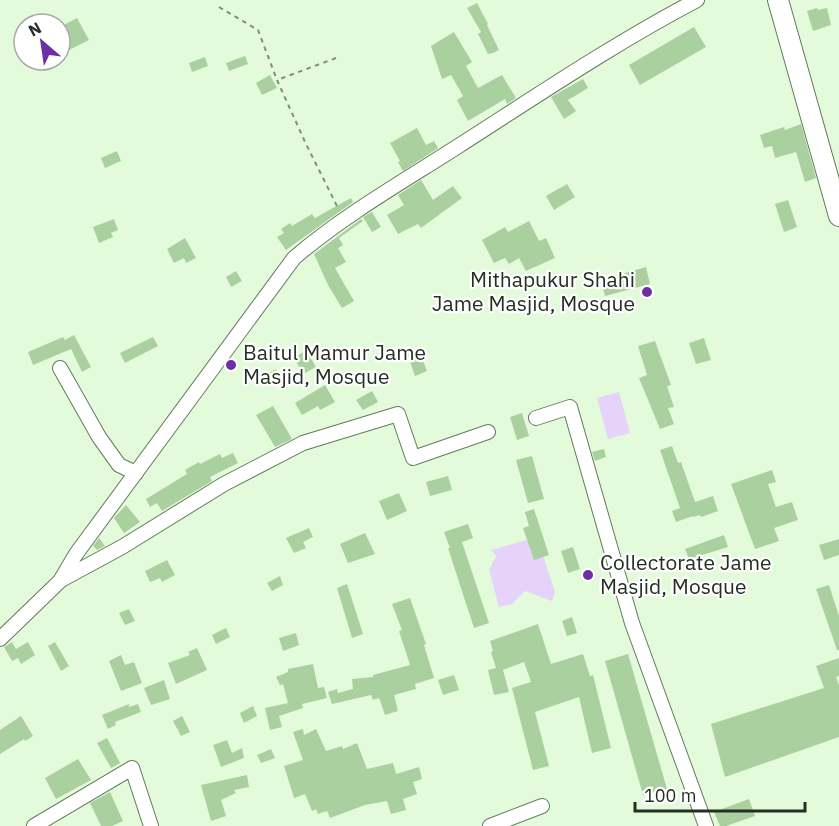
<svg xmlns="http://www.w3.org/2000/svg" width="839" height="826" font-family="'IBM Plex Sans',sans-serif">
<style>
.green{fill:#e5d3fc}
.building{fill:#abd09f}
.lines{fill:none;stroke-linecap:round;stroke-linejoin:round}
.minor-casing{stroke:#647a5d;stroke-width:16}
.highway-casing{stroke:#647a5d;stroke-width:22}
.path{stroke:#7f907a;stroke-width:2;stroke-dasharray:4.5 4.5;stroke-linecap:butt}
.minor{stroke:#fff;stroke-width:14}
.highway{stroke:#fff;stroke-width:20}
.poi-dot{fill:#6e2fa4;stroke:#fff;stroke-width:2}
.labels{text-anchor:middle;stroke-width:4.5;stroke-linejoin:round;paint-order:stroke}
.poi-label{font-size:21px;fill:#252e22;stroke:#fff;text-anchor:start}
</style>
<rect width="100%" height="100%" fill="#e3fbdb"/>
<g class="green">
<path d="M619 392 630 433 608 439 597 398Z"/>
<path d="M537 537 555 592 552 601 525 591 512 604 499 607 489 570 496 556 491 550Z"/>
</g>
<g class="building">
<path d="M477 3 488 24 487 25 499 50 493 53 488 54 478 34 481 32 467 8Z"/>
<path d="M817 8 818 10 827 8 831 25 813 31 807 11Z"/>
<path d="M77 18 89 40 69 50 60 32V27Z"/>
<path d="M694 27 706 47 640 85 629 65Z"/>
<path d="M454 32 472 62 466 66 478 88 502 75 516 98 507 104 505 99 468 121 457 100 463 96 451 75 442 79 431 46Z"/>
<path d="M245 56 248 64 229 71 226 63Z"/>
<path d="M205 57 208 66 192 72 189 63Z"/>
<path d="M270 75 277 88 262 95 256 83Z"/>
<path d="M583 79 588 88 568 100 576 111 564 119 551 97Z"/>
<path d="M801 124 816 178 805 182 796 152 775 158 772 146 764 148 760 135 784 127 785 130Z"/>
<path d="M417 128 426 145 434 141 438 148 403 171 398 162 400 161 390 143Z"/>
<path d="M117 151 121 161 105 168 101 158Z"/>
<path d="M421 180 433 200 453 186 462 198 421 228 418 224 398 234 387 215 404 205 398 195Z"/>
<path d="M567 184 575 197 554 210 546 196Z"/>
<path d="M351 198 353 202 286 250 277 237 284 233 281 229 290 223 292 226 312 214 315 218Z"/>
<path d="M788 200 797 227 784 232 775 204Z"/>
<path d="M372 212 381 227 372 232 363 217Z"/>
<path d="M114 219 118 230 111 233 113 237 99 243 93 227Z"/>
<path d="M361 219 363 221 339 238 343 245 338 248 346 262 335 268 354 301 342 308 328 285 314 254Z"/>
<path d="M529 221 539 241 546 238 555 258 526 271 519 258 509 264 505 258 494 263 482 240 505 227 508 232Z"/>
<path d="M185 238 196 258 186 263 184 258 174 263 167 249Z"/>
<path d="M646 267 650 284 605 296 601 280Z"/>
<path d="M236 271 242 281 231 287 226 277Z"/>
<path d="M74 335 91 367 82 372 71 349 33 365 28 352 63 337 65 340Z"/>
<path d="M153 337 158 346 125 363 120 353Z"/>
<path d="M704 338 711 360 696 364 689 343Z"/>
<path d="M655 341 671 385 667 386 674 407 668 408 674 424 660 429 639 378 647 375 638 346Z"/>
<path d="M418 348 427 371 415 376 407 353Z"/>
<path d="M306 350 316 367 303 374 294 358Z"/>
<path d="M276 369 281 378 271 384 266 375Z"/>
<path d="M325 385 335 402 320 410 318 406 302 415 295 403Z"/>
<path d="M372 391 378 402 363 410 356 400Z"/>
<path d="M273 406 292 439 275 447 256 415Z"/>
<path d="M522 413 529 436 517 440 510 417Z"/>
<path d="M672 446 678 463 681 462 695 502 713 496 718 511 701 517 700 515 693 517V516L676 522 672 511 680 508 660 450Z"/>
<path d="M604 449 606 457 595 461 592 452Z"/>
<path d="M233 453 238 463 210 477 212 481 162 511 157 503 150 507 146 499 187 474 185 470 199 462 200 464 220 454 222 458Z"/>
<path d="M532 456 544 499 528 503 516 460Z"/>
<path d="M772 470 776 482 768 484 776 507 792 502 798 520 774 528 779 541 755 549 731 484Z"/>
<path d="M448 476 452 490 430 496 426 482Z"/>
<path d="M399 493 407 511 387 520 379 501Z"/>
<path d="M126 505 140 522 124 533 114 518Z"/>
<path d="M534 509 549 555 534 560 523 528 529 526 525 512Z"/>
<path d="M468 524 473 538 462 542 489 623 474 628 448 548H450L444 532Z"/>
<path d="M309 528 313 537 303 542 306 548 294 553 286 538Z"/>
<path d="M365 533 375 554 348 563 340 544Z"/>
<path d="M724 535 728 547 689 559 685 549Z"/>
<path d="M99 538 105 546 97 550 93 546Z"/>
<path d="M839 539V555L824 560 819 545Z"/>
<path d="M573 547 580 569 568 573 561 551Z"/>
<path d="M167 560 175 575 162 582 160 578 150 582 145 571Z"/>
<path d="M280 576 283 585 272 591 267 583Z"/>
<path d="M347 584 363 634 352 638 337 588Z"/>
<path d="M829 585 839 616V650H837L816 589Z"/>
<path d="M410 598 426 644 424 645 434 678 415 684 416 689 394 695 398 711 385 715 379 698 373 700 371 695 332 704 328 692 337 689 338 693 353 689 352 679 373 677V675L410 665 399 631 402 630 392 604Z"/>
<path d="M129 609 135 621 125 625 119 613Z"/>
<path d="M572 617 577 633 567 636 562 621Z"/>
<path d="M538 624 551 664 583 654 590 676 593 675 611 748 592 753 579 697 535 712 549 766 533 770 512 688 531 682 524 662 503 670 509 692 494 695 488 670 496 668 491 652 493 651 490 641Z"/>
<path d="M226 628 230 637 216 644 212 635Z"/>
<path d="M296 633 299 645 283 651 279 638Z"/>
<path d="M12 642 16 649 28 642 35 655 21 664 18 658 12 661 4 647Z"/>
<path d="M55 642 69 666 61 671 48 646Z"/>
<path d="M197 648 207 670 176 684 168 663 190 655 188 652Z"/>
<path d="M628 654 667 789 643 795 605 661Z"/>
<path d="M121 655 125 665 134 662 142 683 121 691 109 661Z"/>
<path d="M839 658V676L836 677 839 685V737L725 777 711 724 824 688 816 666Z"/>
<path d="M313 664 318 688 324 687 327 698 302 704 303 708 279 716 282 727 270 730 265 708 288 703 283 684 280 685 276 677 288 672V669Z"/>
<path d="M454 675 459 690 443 695 438 680Z"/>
<path d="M164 680 170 699 151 705 144 688Z"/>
<path d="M129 704V707L138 704 141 712 115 722 116 725 108 729 102 715Z"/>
<path d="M253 706 257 716 244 723 240 713Z"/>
<path d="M21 716 33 736 25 741 24 739 0 754V730Z"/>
<path d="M182 716 190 732 181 736 173 721Z"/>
<path d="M303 729 304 735 316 729 326 751 342 746 343 749 357 743 367 769 393 763 396 774 419 767 422 779 413 782 417 794 403 799 406 810 391 814 387 801 365 805 330 818 327 811 318 814 316 809 312 811 305 794 294 798 284 766 303 760 293 732Z"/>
<path d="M107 738 120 763 111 768 97 743Z"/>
<path d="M227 740 232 753 242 748 244 758 221 767 213 745Z"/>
<path d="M271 749 275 758 261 763 257 755Z"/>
<path d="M78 759 91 780 56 799 45 778Z"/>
<path d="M247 775 249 787 234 790 236 793 221 800 226 816 211 821 201 785Z"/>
<path d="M110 792 123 821 112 826H101L90 803Z"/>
<path d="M749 799 755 816 726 826H720L714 812Z"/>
</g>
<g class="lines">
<defs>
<g id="minor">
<path d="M60 368 99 437 119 465 136 473"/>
<path d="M536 418 570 407 632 623 706 826"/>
<path d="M61 580 122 547 224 484 303 443 398 414 413 458 488 432"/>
<path d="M0 639 60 581 76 554 294 258C344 215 404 181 460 145 538 95 615 43 697 0"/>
<path d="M34 826 132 768 151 826"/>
<path d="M490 826 542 806"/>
</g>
<path id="highway" d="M778 0 839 216"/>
</defs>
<use href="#minor" class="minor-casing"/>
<use href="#highway" class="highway-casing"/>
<g class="path">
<path d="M219 7 258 30 277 80"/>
<path d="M336 58 277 80 306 144 339 210"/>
</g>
<use href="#minor" class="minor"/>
<use href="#highway" class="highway"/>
</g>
<g class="poi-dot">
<circle cx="647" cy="292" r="6"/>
<circle cx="231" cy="365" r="6"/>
<circle cx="588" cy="575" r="6"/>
</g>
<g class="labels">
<g class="poi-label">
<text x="635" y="287" text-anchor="end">Mithapukur Shahi<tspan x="635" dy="24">Jame Masjid, Mosque</tspan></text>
<text x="243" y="360">Baitul Mamur Jame<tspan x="243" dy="24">Masjid, Mosque</tspan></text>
<text x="600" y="570">Collectorate Jame<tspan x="600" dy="24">Masjid, Mosque</tspan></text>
</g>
</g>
<g transform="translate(42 42) rotate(331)"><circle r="28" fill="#ffffff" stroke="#a8aba7" stroke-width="1.5"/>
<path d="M0-4.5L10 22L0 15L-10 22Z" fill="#6e2fa4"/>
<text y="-9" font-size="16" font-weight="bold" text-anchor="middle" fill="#252e22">N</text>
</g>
<path d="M635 802v9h170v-9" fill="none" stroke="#252e22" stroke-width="3"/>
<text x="644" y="802" font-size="18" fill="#252e22" stroke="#ffffff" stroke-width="4.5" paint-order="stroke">100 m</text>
</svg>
